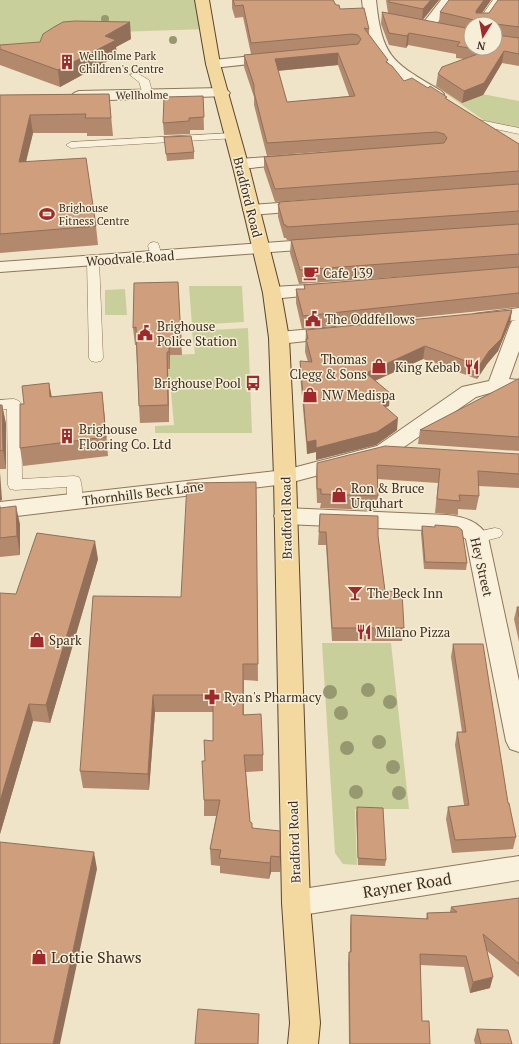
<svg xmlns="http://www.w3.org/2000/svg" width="519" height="1044" font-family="'PT Serif',serif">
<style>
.green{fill:#c9cf9b}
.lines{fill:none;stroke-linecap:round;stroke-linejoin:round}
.lane-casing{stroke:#8d765c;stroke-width:1}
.street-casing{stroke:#8d765c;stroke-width:2}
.primary-casing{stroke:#5b4430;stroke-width:2}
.lane{fill:#faf1dc;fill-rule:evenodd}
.street{fill:#faf1dc;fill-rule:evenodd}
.primary{fill:#f3d9a0;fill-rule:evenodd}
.tree{fill:#96986f}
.wall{fill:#b2896c;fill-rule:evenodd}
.shaded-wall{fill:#916f58}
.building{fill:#cf9f7d;stroke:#916f58;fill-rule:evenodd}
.labels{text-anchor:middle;stroke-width:3;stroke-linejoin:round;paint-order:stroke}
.far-poi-label{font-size:11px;fill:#3d2e20;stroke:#f7eed8;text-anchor:start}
.far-street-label{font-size:11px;fill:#3d2e20;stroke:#f7eed8}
.street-label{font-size:13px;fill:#3d2e20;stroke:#f7eed8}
.poi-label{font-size:13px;fill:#3d2e20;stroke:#f7eed8;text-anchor:start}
.near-street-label{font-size:16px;fill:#3d2e20;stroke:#f7eed8}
.near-poi-label{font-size:16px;fill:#3d2e20;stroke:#f7eed8;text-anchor:start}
</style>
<rect width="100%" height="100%" fill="#f0e4c8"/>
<g class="green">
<path d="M0 0H202L207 29 56 34 0 63Z"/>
<path d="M434 85 519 101V128L486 122Z"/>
<path d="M189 286H242L244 322 192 325Z"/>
<path d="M125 289 127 315H105V290Z"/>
<path d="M248 328 252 433H155V426L174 425 170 381 140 382 138 371 170 355 195 354 192 331Z"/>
<path d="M322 643H391L409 809H355L357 865 343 864 335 853Z"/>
</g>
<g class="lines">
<defs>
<g id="lane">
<path d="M493 0H503L486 24H476Z"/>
<path d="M135 72 149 80 153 95 152 97H144L139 82 130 75Z"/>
<path d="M480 120 519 128V134L476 125 475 123Z"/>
<path d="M232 133 237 136 236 138 71 148 66 145 71 142Z"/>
<path d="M154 242 158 243 162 256 160 259H152L148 246 150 243Z"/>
<path d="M93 256 97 257 99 260 103 358 101 361 96 362 91 361 89 358 87 260 89 257Z"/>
<path d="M14 399 19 401 21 404 22 479 74 476 79 477C83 484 83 499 79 506L74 507 69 506 67 502V487L15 490 10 489 8 485 7 409 0 410V400Z"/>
<path d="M495 528 500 529 503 533 500 537 477 543 472 541 469 537 472 533Z"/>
</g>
<g id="street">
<path d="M362 0H376C382 59 393 62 441 91L444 94 441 97 436 99 431 97C381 67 368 61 362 0Z"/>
<path d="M441 0H455L432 30 427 31 422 30 420 27Z"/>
<path d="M273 54 278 55 280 58 278 61 213 68 208 67 206 64 208 61 213 60Z"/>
<path d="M222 88 227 90 230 93 227 96 79 101 74 99 71 96 74 93 79 91Z"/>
<path d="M294 155 300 157 302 160 300 163 240 169 234 167 232 164 234 161 240 159Z"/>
<path d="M307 201 313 202 315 206 313 210 252 215 246 214 243 210 246 206 252 205Z"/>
<path d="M320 239 326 240 329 244 326 248 0 272V262Z"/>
<path d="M327 284 333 285 336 289 333 293 272 299 266 297 263 293 266 289 272 287Z"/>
<path d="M519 308V351L509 379 519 380V392L497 391 476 397 391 456 285 484 0 518V502L285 470 377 446 462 387 489 381 510 325 512 321 516 320 481 324 474 322 472 318 474 314Z"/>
<path d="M335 327 342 329 344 333 342 337 279 344 272 342 269 338 272 334 279 332Z"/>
<path d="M285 508 447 515C464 517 479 521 488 537L519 681V752L510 749 506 741 466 539 458 533 447 531 285 524 277 522 274 516 277 510Z"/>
<path d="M519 856V880L296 916 286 912 282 903 286 894 296 890Z"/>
</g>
<path id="primary" d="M195 0H209L220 64 250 171 281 293 289 338 296 477 310 903 320 1023 318 1044H288L290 1023 282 903 274 477 269 338 263 293 234 171 206 64Z"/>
</defs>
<use href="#lane" class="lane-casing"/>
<use href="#street" class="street-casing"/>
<use href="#primary" class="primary-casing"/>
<use href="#lane" class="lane"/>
<use href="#street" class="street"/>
<use href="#primary" class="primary"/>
</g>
<g class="tree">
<circle cx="105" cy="19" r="4"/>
<circle cx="173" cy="40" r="4"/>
<circle cx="368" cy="690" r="7"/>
<circle cx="330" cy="692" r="7"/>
<circle cx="390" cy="702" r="7"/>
<circle cx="341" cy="713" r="7"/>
<circle cx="379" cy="742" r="7"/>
<circle cx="347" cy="748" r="7"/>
<circle cx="393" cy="767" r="7"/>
<circle cx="356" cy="792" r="7"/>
<circle cx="399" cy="793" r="7"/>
</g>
<g class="wall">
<path d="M232 0H333L336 5 340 9 369 29V34L388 63 404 81 447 99 519 144V184L275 202 264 169V157L332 151 267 156 254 105V97L244 67V55L251 54 243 17 235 18 232 8ZM338 65 349 96 287 102 278 71Z"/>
<path d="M386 0H439L423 20 439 23 440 12 491 0 482 13H489L519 0V66L502 63 483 95 462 103 436 86 438 74 464 59 456 58V54L408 45 406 48 389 45 381 24 382 12 388 13ZM471 24H495L471 48Z"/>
<path d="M131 39 116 47 117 56 60 87 0 65V45Z"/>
<path d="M109 94 113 136H87V133H33L26 162 96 226 98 245 0 253V95Z"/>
<path d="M203 96 204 130H190V134L164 135 163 123Z"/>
<path d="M164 137 194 152V159L167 161Z"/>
<path d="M519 184V307L302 329 296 303V289H304V285L519 268 299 284 290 253 291 240H287L286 238H284L278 217V204H279V202Z"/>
<path d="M178 282 182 355H170V369H168L169 422 140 423 139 406 136 345H135L133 328Z"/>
<path d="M512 310 510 322 498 351 487 364 477 379 423 359 375 381 389 406 385 407 397 430 376 445 316 460V452L307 454 300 374V361L308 362 305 352 306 330Z"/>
<path d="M519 379V451L418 444 420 430Z"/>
<path d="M49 383 52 397 104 411 108 456 23 466 20 448 24 404Z"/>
<path d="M0 405H2L6 424V469H0Z"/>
<path d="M519 454V488L478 486 479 496 476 510 458 509V515L435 513 438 483 377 479 378 496 376 510 320 508 321 503H317L316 477 317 463Z"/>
<path d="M256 482 258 681 244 680V715L263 755V771L246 772 250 822 253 828 280 857V872H271L269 879 220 873V866L211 865 210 849 216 816H204V800L205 761 213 741V712H155L149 790 83 788 80 771 181 597Z"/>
<path d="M0 505 1 508 20 524V555L0 557Z"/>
<path d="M320 514 378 536 385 591 404 628 402 641H332L326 545H318Z"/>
<path d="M422 526 467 563 466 570 424 569 421 533Z"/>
<path d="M98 559 50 723 33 721 0 834 16 594Z"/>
<path d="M517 607H519V642L514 619Z"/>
<path d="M453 644 508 803 516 837 513 849 452 853 446 819 448 807 464 805 455 745 457 732H462L451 657Z"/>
<path d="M357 807 386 860 385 866 358 865 356 813Z"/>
<path d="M519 898V977L487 951 490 988 470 993 464 967 420 965 422 1021 430 1044H349L348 963 349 952H350V927L351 915 426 919 427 913 450 912 451 907Z"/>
<path d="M477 1029 512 1044H475L474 1040Z"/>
</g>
<g class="shaded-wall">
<path d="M431 0H439L422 20 423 9Z"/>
<path d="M484 0H491L475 23 476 11Z"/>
<path d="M130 22 131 39 116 47 117 56 60 87 58 70 105 36Z"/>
<path d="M409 33 408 45 406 48 407 36Z"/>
<path d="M504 51 502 63 483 95 462 103 464 91Z"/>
<path d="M338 53V65L274 71 275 59Z"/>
<path d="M30 115 33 133 21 181 19 162Z"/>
<path d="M512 310 510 322 498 351 487 364 477 379 479 366 489 351Z"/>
<path d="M169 338 170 355V369L169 352Z"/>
<path d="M425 346 423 359 365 385 366 373Z"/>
<path d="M167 352 168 369 169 422 168 405Z"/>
<path d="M49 383 52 401 50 397Z"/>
<path d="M102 392 104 411 108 456 106 437Z"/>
<path d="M390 393 389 406 373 411 375 398Z"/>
<path d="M2 405 6 424V469L3 450Z"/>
<path d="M398 418 397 430 376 445 316 460V448Z"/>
<path d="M316 440V452L307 454V442Z"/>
<path d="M0 472 2 500 0 501Z"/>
<path d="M16 506 20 524V555L17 536Z"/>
<path d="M95 541 98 559 50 723 46 705Z"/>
<path d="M153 695 155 712 149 790 148 774Z"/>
<path d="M29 704 33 721 0 834V801Z"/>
<path d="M94 852 97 869 60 1044H53Z"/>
<path d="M271 856V872L269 879 270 863Z"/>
<path d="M493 977 490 988 470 993 473 982Z"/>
</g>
<g class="building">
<path d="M233 0H333L336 5H339L340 9 364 8 369 29 364 28 388 60 386 62 392 66 404 81 412 78 428 88 430 86 447 97 445 98 519 144V171L275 189 264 157 444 143 447 138 444 134 437 132 267 143 254 92V85L244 55 358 44 361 39 358 35 352 34 251 43 243 5 235 6ZM338 53 355 96 287 102 275 59Z"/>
<path d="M389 0H431L423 9 389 2Z"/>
<path d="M449 0H484L476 11V13H489L498 0H519V27L496 24V35L519 38V54L504 51 484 83 464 91 438 74 442 67 486 51 457 46 460 42 409 33 407 36 389 33 382 12 471 29V48H495V24H474V20L440 12Z"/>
<path d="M75 21 130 22 105 36 116 40 58 70 0 49V45L40 42 43 34 54 27 63 22Z"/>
<path d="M109 94 111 118H85L86 114 30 115 19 162 86 158 96 226 0 234V95Z"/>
<path d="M203 96 204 117 189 118V121L163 123 164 97Z"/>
<path d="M191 136 194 152 166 154 164 137Z"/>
<path d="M519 184V211L287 227 286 225H284L278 204H280L279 202Z"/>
<path d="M519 224V254L300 270 291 240Z"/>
<path d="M519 267V293L303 316 296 289H305L304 285Z"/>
<path d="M178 282 181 338H169V352H167L168 405 139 406 136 327 133 328 134 283Z"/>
<path d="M512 310 501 339 489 351 479 366 425 346 366 373 390 393 375 398 398 418 377 432 316 448V440L307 442 300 361 312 362 306 339H308L306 330Z"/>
<path d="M518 379H519V437L420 430Z"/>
<path d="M49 383 50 397 102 392 106 437 20 448V404H24L22 386Z"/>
<path d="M0 405H2L3 450 0 451Z"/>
<path d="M385 446 519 454V474L478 471 479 496 459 495 460 501 437 499 440 469 377 465 378 496 321 494V489H317V463Z"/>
<path d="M256 482 258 664H243V715L261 714 263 755H244L250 822 252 823V828L280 831V857L271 856 270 863 219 858 221 850 210 849 220 800H204L202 761H205L204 740 213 741V695H153L148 774 80 771 93 596 181 597 187 483Z"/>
<path d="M16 506 17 536 0 538V508Z"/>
<path d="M320 514 378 516V536L385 591 402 592 404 628H332L326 532H319Z"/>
<path d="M435 525 448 526 458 527 462 530 467 563 425 562 422 526 435 527Z"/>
<path d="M37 533 95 541 46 705 29 704 0 801V593L16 594Z"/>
<path d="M517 607H519V617Z"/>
<path d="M453 644H483L508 803H509L516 837 455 840 448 807 469 805 457 732H466Z"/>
<path d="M357 807 383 808 386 860 358 858Z"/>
<path d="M0 842 94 852 53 1044H0Z"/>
<path d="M519 898V964L483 934 493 977 473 982 466 956 420 954 422 1021H429L430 1044H350L349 952H351V915L428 919 427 913 457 912 451 907Z"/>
<path d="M198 1009 259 1014 258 1044H195Z"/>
<path d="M477 1029 508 1030 512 1044H481Z"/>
</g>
<defs>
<symbol id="building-bare" viewBox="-9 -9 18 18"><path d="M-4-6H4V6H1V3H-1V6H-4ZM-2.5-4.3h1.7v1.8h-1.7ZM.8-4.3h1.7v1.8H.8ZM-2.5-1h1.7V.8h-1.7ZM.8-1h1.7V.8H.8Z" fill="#9e2a2b" stroke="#f7eed8" stroke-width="2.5" paint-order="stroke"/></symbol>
<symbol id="stadium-bare" viewBox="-9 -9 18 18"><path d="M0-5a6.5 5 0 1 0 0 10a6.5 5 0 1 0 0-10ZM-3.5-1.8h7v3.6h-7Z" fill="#9e2a2b" stroke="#f7eed8" stroke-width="2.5" paint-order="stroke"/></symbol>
<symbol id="cafe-bare" viewBox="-9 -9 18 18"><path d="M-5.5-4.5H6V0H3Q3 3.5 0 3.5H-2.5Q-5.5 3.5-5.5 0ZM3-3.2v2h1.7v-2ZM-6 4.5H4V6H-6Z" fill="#9e2a2b" stroke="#f7eed8" stroke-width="2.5" paint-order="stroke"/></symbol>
<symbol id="civic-bare" viewBox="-9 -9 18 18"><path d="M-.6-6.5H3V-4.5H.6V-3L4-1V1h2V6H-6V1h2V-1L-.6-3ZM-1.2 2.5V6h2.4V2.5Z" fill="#9e2a2b" stroke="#f7eed8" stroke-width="2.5" paint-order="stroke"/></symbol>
<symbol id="shop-bare" viewBox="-9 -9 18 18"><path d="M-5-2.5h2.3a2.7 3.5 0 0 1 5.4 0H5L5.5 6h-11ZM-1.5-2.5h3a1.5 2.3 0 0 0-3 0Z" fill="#9e2a2b" stroke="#f7eed8" stroke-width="2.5" paint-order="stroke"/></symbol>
<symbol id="restaurant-bare" viewBox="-9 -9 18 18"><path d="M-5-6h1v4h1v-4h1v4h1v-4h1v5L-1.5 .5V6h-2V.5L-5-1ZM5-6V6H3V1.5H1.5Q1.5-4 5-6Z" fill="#9e2a2b" stroke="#f7eed8" stroke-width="2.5" paint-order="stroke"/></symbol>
<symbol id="bus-bare" viewBox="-9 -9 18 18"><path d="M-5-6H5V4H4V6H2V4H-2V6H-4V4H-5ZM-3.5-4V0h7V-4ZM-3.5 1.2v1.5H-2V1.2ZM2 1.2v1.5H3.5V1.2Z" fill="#9e2a2b" stroke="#f7eed8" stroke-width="2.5" paint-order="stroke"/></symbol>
<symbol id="bar-bare" viewBox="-9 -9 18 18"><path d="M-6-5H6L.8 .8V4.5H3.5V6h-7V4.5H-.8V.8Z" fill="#9e2a2b" stroke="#f7eed8" stroke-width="2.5" paint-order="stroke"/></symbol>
<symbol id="pharmacy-bare" viewBox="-9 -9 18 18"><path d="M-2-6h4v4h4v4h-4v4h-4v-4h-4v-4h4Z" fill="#9e2a2b" stroke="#f7eed8" stroke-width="2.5" paint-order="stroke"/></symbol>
</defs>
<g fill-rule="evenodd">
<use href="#building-bare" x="56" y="51" width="22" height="22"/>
<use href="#stadium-bare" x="36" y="203" width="22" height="22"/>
<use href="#cafe-bare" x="300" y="262" width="22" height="22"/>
<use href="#civic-bare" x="302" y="308" width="22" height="22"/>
<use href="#civic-bare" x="134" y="322" width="22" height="22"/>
<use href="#shop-bare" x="368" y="355" width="22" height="22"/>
<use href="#restaurant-bare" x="461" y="356" width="22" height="22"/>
<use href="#bus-bare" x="242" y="372" width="22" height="22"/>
<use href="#shop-bare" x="299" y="384" width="22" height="22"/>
<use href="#building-bare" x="56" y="425" width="22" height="22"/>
<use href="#shop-bare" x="328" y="484" width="22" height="22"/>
<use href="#bar-bare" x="344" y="582" width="22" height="22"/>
<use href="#restaurant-bare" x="353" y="621" width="22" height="22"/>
<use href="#shop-bare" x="26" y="629" width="22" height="22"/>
<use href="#pharmacy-bare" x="201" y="686" width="22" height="22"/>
<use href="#shop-bare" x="28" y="946" width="22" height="22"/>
</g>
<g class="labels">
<g class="far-poi-label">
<text x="79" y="60">Wellholme Park<tspan x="79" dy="13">Children's Centre</tspan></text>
<text x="59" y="212">Brighouse<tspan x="59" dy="13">Fitness Centre</tspan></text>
</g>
<g class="far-street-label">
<text transform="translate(142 95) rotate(-1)" y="4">Wellholme</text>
</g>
<g class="street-label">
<text transform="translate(248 197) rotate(76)" y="5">Bradford Road</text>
<text transform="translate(130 258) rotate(-4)" y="5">Woodvale Road</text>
<text transform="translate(143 493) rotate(-7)" y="5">Thornhills Beck Lane</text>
<text transform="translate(286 518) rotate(-91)" y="5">Bradford Road</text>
<text transform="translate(482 567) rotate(77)" y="5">Hey Street</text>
<text transform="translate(294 842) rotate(-92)" y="5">Bradford Road</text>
</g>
<g class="poi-label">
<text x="323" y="278">Cafe 139</text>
<text x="325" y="324">The Oddfellows</text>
<text x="157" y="331">Brighouse<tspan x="157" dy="15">Police Station</tspan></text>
<text x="367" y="364" text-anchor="end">Thomas<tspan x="367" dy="15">Clegg &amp; Sons</tspan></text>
<text x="460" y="372" text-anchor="end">King Kebab</text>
<text x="241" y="388" text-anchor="end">Brighouse Pool</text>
<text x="322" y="400">NW Medispa</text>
<text x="79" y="434">Brighouse<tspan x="79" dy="15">Flooring Co. Ltd</tspan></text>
<text x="351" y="493">Ron &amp; Bruce<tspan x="351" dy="15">Urquhart</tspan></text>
<text x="367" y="598">The Beck Inn</text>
<text x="376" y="637">Milano Pizza</text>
<text x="49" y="645">Spark</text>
<text x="224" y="702">Ryan's Pharmacy</text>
</g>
<g class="near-street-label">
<text transform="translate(407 885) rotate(-9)" y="6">Rayner Road</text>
</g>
<g class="near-poi-label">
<text x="51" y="963">Lottie Shaws</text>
</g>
</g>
<g transform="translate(483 36) rotate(191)"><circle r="19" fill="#f7eed8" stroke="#ada18e"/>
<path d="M0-3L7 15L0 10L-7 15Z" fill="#9e2a2b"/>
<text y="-6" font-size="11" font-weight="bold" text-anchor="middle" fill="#3d2e20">N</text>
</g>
</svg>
